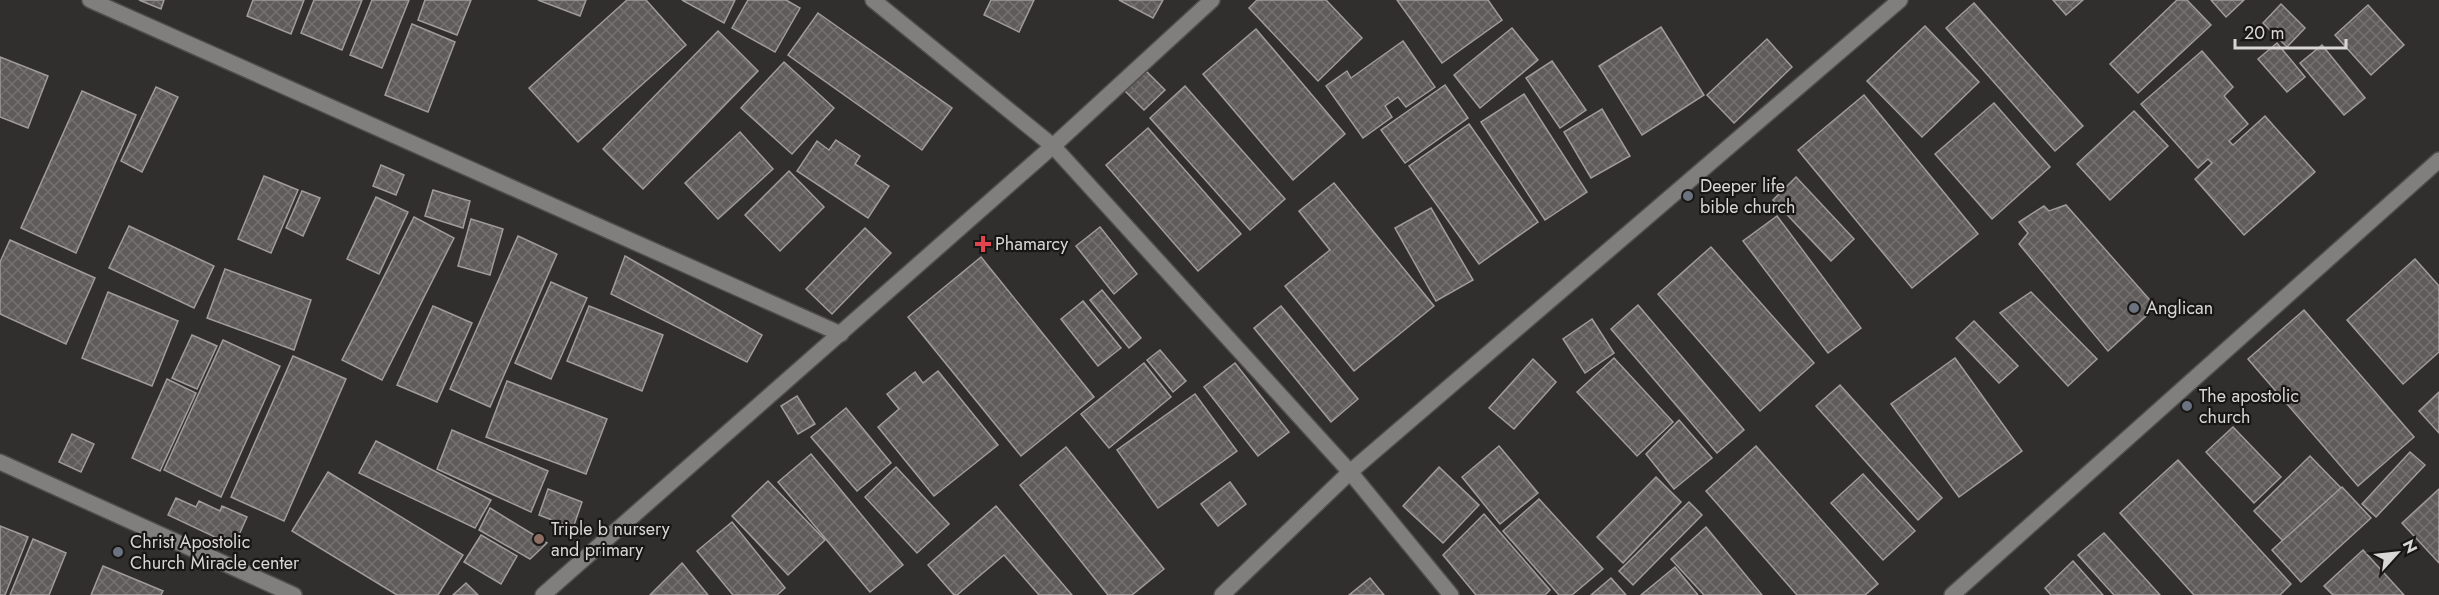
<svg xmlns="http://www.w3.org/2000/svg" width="2439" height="595" font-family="Jost,sans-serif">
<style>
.building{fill:url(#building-cross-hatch);stroke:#9f9c9a;stroke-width:1.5}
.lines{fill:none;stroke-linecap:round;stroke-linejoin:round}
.minor-casing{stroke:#4f4d4b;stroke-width:18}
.minor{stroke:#817f7d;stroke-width:15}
.worship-dot{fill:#6b7280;stroke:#181716;stroke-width:2}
.health-dot{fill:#e0444e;stroke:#181716;stroke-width:2}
.education-dot{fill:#8d6e63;stroke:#181716;stroke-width:2}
.labels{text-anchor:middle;stroke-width:4.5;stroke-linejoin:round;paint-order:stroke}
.poi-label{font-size:18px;fill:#d9d7d6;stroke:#181716;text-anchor:start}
</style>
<defs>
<pattern id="building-cross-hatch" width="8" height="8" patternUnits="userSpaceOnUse" patternTransform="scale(1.5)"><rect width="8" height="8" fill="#5e5b5a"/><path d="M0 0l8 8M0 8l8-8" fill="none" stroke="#747271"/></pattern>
</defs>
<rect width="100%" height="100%" fill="#312f2d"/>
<g class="building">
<path d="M139 0H164L161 9Z"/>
<path d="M253 0H304L291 34 247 16Z"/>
<path d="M314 0H362L342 50 301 33Z"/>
<path d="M372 0H409L382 68 350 55Z"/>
<path d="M425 0H471L457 35 418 20Z"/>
<path d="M538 0H586L580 16Z"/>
<path d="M627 0H646L686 45 578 142 529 88Z"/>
<path d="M682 0H735L724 23Z"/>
<path d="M748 0H786L800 8 775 52 732 28Z"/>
<path d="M991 0H1034L1019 32 984 15Z"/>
<path d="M1119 0H1163L1153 18Z"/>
<path d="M1257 0H1326L1362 38 1318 81 1249 8Z"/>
<path d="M1397 0H1488L1502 20 1442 63Z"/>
<path d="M2053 0H2083L2066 15Z"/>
<path d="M2177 0H2187L2211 25 2138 93 2110 64Z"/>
<path d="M2211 0H2244L2226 17Z"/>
<path d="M1974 3 2083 126 2055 151 1946 28Z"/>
<path d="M2281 4 2305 28 2287 47 2263 23Z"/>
<path d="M2368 5 2404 45 2371 75 2335 35Z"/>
<path d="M818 13 952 108 922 150 788 55Z"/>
<path d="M412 24 455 42 428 112 385 95Z"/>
<path d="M1925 26 1979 82 1922 137 1867 81Z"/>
<path d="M1661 27 1704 95 1642 135 1599 66Z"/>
<path d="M1512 28 1538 60 1480 108 1454 75Z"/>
<path d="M1256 29 1345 134 1293 180 1203 74Z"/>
<path d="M718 31 758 71 643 189 603 149Z"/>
<path d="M1767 39 1792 67 1734 123 1707 95Z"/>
<path d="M1403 41 1435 87 1406 107 1398 97 1385 106 1392 117 1363 138 1326 86 1347 71 1351 78Z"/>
<path d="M2277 43 2305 77 2287 92 2258 59Z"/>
<path d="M2322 45 2365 98 2344 115 2300 63Z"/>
<path d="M2202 51 2233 87 2224 96 2248 124 2229 141 2233 145 2265 116 2315 172 2244 235 2195 179 2212 163 2208 159 2198 168 2141 104Z"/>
<path d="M0 57 48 76 28 128 0 117Z"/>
<path d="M1552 61 1586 110 1560 128 1526 78Z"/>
<path d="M784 62 834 108 792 154 741 108Z"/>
<path d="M1144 69 1165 90 1144 110 1123 89Z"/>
<path d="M1445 85 1468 118 1405 163 1381 130Z"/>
<path d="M1185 86 1285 199 1250 230 1150 118Z"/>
<path d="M156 87 178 97 142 172 121 161Z"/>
<path d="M82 91 136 115 76 253 21 228Z"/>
<path d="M1524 94 1587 192 1545 220 1481 122Z"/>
<path d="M1864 95 1978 234 1912 288 1798 150Z"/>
<path d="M1994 103 2050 167 1992 219 1935 154Z"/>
<path d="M1602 109 1630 156 1591 178 1564 132Z"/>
<path d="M2134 111 2168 146 2110 200 2077 164Z"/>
<path d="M1469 124 1538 222 1479 264 1409 166Z"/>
<path d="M1148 128 1241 234 1198 271 1106 165Z"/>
<path d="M740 132 773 169 718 219 685 183Z"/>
<path d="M836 140 860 156 855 164 889 186 868 218 797 171 817 141 829 150Z"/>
<path d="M381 165 404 175 396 195 373 186Z"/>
<path d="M789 171 824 207 780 251 745 215Z"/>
<path d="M264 176 298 190 271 253 238 239Z"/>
<path d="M1796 177 1854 239 1831 261 1773 200Z"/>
<path d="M1334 183 1434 306 1354 371 1285 286 1330 250 1299 211Z"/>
<path d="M433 190 470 201 463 228 425 216Z"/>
<path d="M302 191 320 198 303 236 286 228Z"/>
<path d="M376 197 408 212 379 274 347 259Z"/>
<path d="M2066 205 2156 307 2108 351 2019 244 2028 233 2019 222 2044 206 2049 211Z"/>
<path d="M1431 208 1473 280 1436 301 1395 228Z"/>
<path d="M1777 216 1861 328 1828 353 1743 241Z"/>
<path d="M414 217 454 238 382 380 342 360Z"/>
<path d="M471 219 503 229 490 275 458 266Z"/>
<path d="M129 226 214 266 194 308 109 268Z"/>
<path d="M1100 227 1137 274 1114 294 1076 246Z"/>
<path d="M865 228 891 253 832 314 806 289Z"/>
<path d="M518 236 557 254 490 407 450 389Z"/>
<path d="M10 240 95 278 66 344 0 314V262Z"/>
<path d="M1711 247 1814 363 1760 411 1658 294Z"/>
<path d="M625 256 762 335 747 362 611 294Z"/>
<path d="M981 257 1094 397 1021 456 908 317Z"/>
<path d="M2415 259 2439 286V352L2403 384 2347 320Z"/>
<path d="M225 269 311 300 294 350 207 318Z"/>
<path d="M551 282 587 298 551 379 515 363Z"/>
<path d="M1102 290 1141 338 1129 348 1090 300Z"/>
<path d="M108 292 178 321 152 386 82 358Z"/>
<path d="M2031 292 2097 359 2068 386 2000 313Z"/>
<path d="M1083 301 1121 348 1098 366 1061 319Z"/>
<path d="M1638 305 1744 430 1717 453 1611 329Z"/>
<path d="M433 306 472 323 437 402 397 385Z"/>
<path d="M589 306 663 335 642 391 567 361Z"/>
<path d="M1281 306 1358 399 1331 422 1254 328Z"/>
<path d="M2304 310 2414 437 2358 486 2248 359Z"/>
<path d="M1592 319 1614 353 1585 373 1563 339Z"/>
<path d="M1974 321 2018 366 1999 383 1956 338Z"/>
<path d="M192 335 217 346 197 389 172 378Z"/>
<path d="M223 340 280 366 221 497 164 470Z"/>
<path d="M1160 350 1186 381 1173 392 1147 360Z"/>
<path d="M293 356 346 379 284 521 231 497Z"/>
<path d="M1614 358 1673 422 1637 456 1577 392Z"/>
<path d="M1955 358 2022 451 1959 497 1891 404Z"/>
<path d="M1533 359 1556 382 1514 429 1489 408Z"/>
<path d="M1144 363 1171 397 1109 448 1081 414Z"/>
<path d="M1235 363 1289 432 1258 456 1204 387Z"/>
<path d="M938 371 998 445 934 496 878 427 899 409 887 394 915 372 923 383Z"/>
<path d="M167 379 196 393 160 471 132 458Z"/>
<path d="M507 381 607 419 586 474 486 437Z"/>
<path d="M1840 385 1942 498 1918 520 1816 406Z"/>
<path d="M2439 392V433L2419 411Z"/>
<path d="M1195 394 1237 451 1158 508 1117 450Z"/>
<path d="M797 396 815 424 798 434 781 406Z"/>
<path d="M846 408 891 463 857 491 811 437Z"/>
<path d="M1679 420 1712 458 1674 489 1646 454Z"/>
<path d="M2233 427 2281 477 2254 503 2206 452Z"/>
<path d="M452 430 548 471 531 512 437 469Z"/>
<path d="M72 434 94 444 81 472 59 462Z"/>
<path d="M376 441 491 500 475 528 359 473Z"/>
<path d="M1499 446 1538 493 1500 524 1462 477Z"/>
<path d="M1756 446 1878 584 1865 595H1797L1706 491Z"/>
<path d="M1066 447 1164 569 1132 595H1108L1020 485Z"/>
<path d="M2410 452 2425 465 2376 517 2362 504Z"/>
<path d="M811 454 903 565 870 592 778 482Z"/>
<path d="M2310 456 2342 489 2286 544 2254 511Z"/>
<path d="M2178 460 2291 584 2280 595H2194L2120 513Z"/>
<path d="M896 467 949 524 917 553 865 497Z"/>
<path d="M1439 467 1479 505 1443 543 1403 506Z"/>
<path d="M328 472 463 555 438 595H397L292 531Z"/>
<path d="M1863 474 1915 531 1883 560 1831 503Z"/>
<path d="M1656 477 1681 502 1623 563 1597 537Z"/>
<path d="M768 481 825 540 788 575 732 516Z"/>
<path d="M1230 482 1246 504 1218 526 1201 504Z"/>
<path d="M2342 487 2371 518 2301 582 2272 550Z"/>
<path d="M548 489 582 502 573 528 539 515Z"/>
<path d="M2439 489V563L2402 523Z"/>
<path d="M176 498 196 507 199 501 220 511 222 506 247 517 234 546 168 515Z"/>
<path d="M1539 499 1603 569 1572 595H1559L1503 531Z"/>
<path d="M1689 502 1702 515 1633 585 1619 571Z"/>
<path d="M996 506 1072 595H1039L1004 555 957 595H954L928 565Z"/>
<path d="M490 508 547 543 530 559 479 530Z"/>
<path d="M1484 514 1550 590 1545 595H1476L1443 555Z"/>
<path d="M732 522 785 588 777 595H733L697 551Z"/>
<path d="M0 526 28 537 5 595H0Z"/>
<path d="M1706 527 1762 595H1704L1671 559Z"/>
<path d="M2104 533 2160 595H2114L2078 555Z"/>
<path d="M481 535 517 556 501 584 464 562Z"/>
<path d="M33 539 66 553 49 595H10Z"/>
<path d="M2363 550 2404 595H2333L2324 586Z"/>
<path d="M2073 561 2103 595H2051L2045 588Z"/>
<path d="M682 563 708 595H650Z"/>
<path d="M103 566 163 591 161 595H91Z"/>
<path d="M1675 567 1698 595H1641Z"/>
<path d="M1370 578 1384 595H1349Z"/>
<path d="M1611 578 1626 595H1591Z"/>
<path d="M466 583 478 595H453Z"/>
</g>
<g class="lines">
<defs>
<g id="minor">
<path d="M90 0 841 334"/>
<path d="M873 0 1053 146 1350 472 1451 595"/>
<path d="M0 462 294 595"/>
<path d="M543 595 1053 146 1212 0"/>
<path d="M1222 595 1350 472 1900 0"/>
<path d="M1952 595 2439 160"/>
</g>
</defs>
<use href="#minor" class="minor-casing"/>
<use href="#minor" class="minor"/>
</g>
<g class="worship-dot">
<circle cx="1688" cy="196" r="6"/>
<circle cx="2134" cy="308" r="6"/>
<circle cx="2187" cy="406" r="6"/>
<circle cx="118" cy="552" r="6"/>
</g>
<path class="health-dot" d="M980 235h6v6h6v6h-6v6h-6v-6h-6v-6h6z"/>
<circle class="education-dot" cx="539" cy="539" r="6"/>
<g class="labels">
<g class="poi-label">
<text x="1700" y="192">Deeper life<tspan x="1700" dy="21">bible church</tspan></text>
<text x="995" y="250">Phamarcy</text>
<text x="2146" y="314">Anglican</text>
<text x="2199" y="402">The apostolic<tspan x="2199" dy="21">church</tspan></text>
<text x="551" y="535">Triple b nursery<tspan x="551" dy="21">and primary</tspan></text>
<text x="130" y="548">Christ Apostolic<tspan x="130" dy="21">Church Miracle center</tspan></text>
</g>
</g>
<g transform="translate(2397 553) rotate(63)" stroke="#181716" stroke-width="4.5" paint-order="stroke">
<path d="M0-4.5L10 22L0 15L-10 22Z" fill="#d9d7d6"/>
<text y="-9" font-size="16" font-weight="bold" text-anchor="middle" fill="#d9d7d6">N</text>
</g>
<path d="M2235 39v9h111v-9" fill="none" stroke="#d9d7d6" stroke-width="3"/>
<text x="2244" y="39" font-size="18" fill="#d9d7d6" stroke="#181716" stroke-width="4.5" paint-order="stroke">20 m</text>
</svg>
